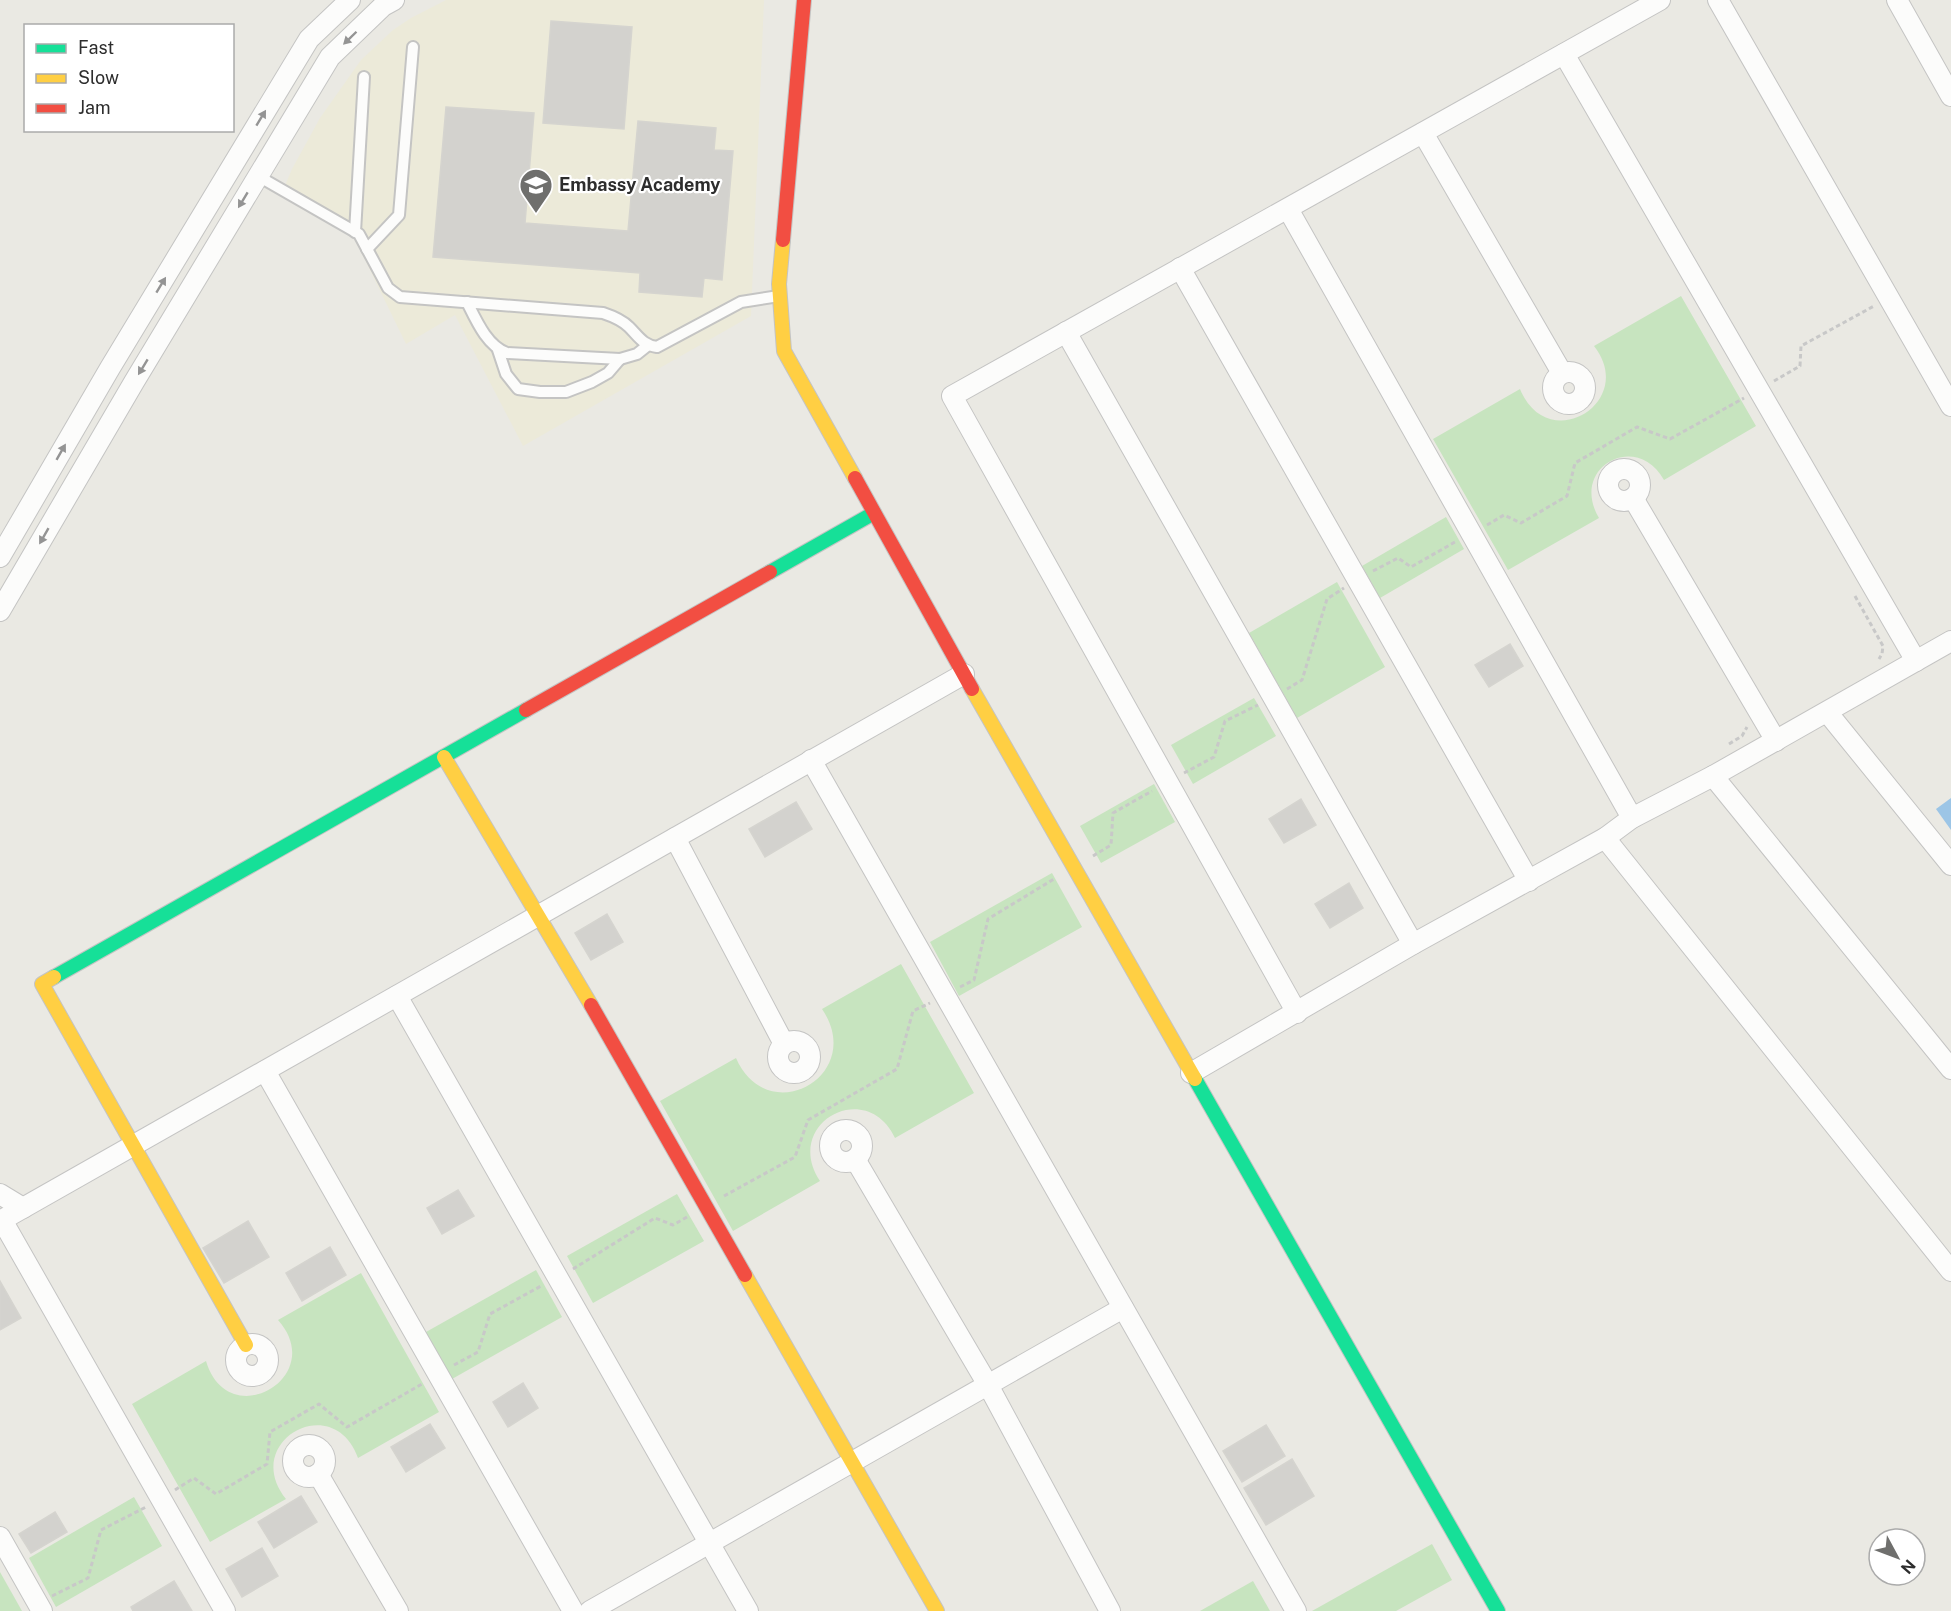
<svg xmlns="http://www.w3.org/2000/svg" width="1951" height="1611" font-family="'Public Sans',sans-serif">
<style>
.education{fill:#ecead9}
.green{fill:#c7e4bf}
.water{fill:#9cc5e6}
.building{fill:#d3d2ce;stroke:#d5d4cf;stroke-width:1.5}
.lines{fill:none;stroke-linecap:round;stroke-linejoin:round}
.lane-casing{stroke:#c4c4c3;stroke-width:14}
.street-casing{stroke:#c4c4c3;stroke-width:22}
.fast-casing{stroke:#c4c4c3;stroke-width:16}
.slow-casing{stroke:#c4c4c3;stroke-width:16}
.jam-casing{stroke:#c4c4c3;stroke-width:16}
.path{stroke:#c8c8c8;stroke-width:3;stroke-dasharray:4.5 3;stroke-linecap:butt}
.lane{stroke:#fcfcfb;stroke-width:10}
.street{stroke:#fcfcfb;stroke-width:20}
.fast{stroke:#16e098;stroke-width:14}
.slow{stroke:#ffcf43;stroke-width:14}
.jam{stroke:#f24e42;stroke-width:14}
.oneway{fill:#949494}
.labels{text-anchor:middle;stroke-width:4.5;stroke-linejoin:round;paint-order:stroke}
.poi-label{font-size:18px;font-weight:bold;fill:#2d2d2d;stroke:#fff;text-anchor:start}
</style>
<rect width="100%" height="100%" fill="#eae9e3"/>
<path class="education" d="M446 0H764L751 316 523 446 455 315 406 344 352 233 281 195 292 169 320 118 361 60 393 30 411 18Z"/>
<g class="green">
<path d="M1681 296 1756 426 1664 480C1636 430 1569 468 1599 518L1508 570 1433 439 1520 389C1548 457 1638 402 1594 346Z"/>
<path d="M1446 517 1464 549 1380 598 1362 566Z"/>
<path d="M1337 582 1385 667 1297 718 1249 633Z"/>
<path d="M1254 698 1276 736 1193 784 1171 745Z"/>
<path d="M1154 784 1175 822 1101 863 1080 826Z"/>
<path d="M1052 873 1082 927 959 996 930 942Z"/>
<path d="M901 964 974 1093 895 1138C866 1077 782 1124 820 1181L733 1231 660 1101 736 1058C768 1131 867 1075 822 1009Z"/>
<path d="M677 1194 704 1241 593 1303 567 1256Z"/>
<path d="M536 1270 562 1317 452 1379 426 1332Z"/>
<path d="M361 1273 439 1412 358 1458C333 1389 240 1442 286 1499L210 1542 132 1404 206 1361C228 1435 329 1377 278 1320Z"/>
<path d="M134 1497 162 1546 56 1607 29 1558Z"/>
<path d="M1432 1544 1452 1580 1396 1611H1312Z"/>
<path d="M0 1572 22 1611H0Z"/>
<path d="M1253 1581 1270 1611H1200Z"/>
</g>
<path class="water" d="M1951 798V830L1936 809Z"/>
<g class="building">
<path d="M551 21 632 27 624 129 543 123Z"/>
<path d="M446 107 534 113 525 223 628 231 638 121 716 128 714 150 733 151 722 280 704 278 702 297 639 292 640 273 433 257Z"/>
<path d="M1510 644 1523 666 1489 687 1475 665Z"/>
<path d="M1301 799 1316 825 1284 843 1269 819Z"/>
<path d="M796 802 812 829 765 857 749 829Z"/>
<path d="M1349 883 1363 908 1330 928 1315 904Z"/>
<path d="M607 914 623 942 591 960 575 933Z"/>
<path d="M458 1190 474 1216 442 1234 427 1208Z"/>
<path d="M248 1221 269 1257 224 1283 203 1248Z"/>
<path d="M330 1247 346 1275 302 1301 286 1273Z"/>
<path d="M0 1281 21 1318 0 1330Z"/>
<path d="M523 1383 538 1408 508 1427 493 1402Z"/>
<path d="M430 1424 445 1448 406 1472 391 1447Z"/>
<path d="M1266 1425 1285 1456 1242 1482 1223 1451Z"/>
<path d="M1292 1459 1314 1496 1266 1525 1244 1488Z"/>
<path d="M301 1496 317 1522 274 1548 258 1522Z"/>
<path d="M55 1512 67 1532 31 1553 19 1534Z"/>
<path d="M262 1548 278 1576 242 1597 226 1569Z"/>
<path d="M174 1581 192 1611H133L131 1607Z"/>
</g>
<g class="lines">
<defs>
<g id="lane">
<path d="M258 176 359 234 388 288 400 297 603 313C612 316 622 320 629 327 639 337 643 345 657 347L741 302 779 296"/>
<path d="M355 232 364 77"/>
<path d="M367 249 399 215 413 47"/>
<path d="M467 302C476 320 487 346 507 353L620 359 637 354 647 346"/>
<path d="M498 350 506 374 518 389 540 392H566L592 382 608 373 620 359"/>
</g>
<g id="street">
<path d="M1718 0 1951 406"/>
<path d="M1897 0 1951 96"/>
<path d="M1564 54 1916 661"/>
<path d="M1423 133 1562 373"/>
<path d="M1288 209 1632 818"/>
<path d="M1180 268 1529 881"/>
<path d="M1066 332 1413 944"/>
<circle cx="1569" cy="388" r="16"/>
<circle cx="1624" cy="485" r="16"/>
<path d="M1633 498 1776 741"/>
<path d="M0 557 110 368 309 39 350 0"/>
<path d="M0 611 134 382 330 57 383 6 394 0"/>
<path d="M1827 712 1951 865"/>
<path d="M811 760 1296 1611"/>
<path d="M1713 776 1951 1069"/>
<path d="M675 838 784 1044"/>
<path d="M1605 838 1951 1271"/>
<path d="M397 996 748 1611"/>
<path d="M1297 1013 952 396 1660 0"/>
<circle cx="794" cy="1057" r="16"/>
<path d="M265 1071 573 1611"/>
<path d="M1191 1073 1413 944 1605 838 1632 818 1713 776 1951 641"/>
<circle cx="846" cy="1146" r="16"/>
<path d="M855 1159 988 1385 1110 1611"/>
<path d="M0 1194 23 1208"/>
<path d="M2 1220 225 1611"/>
<path d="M0 1221 964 674"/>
<circle cx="252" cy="1360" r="16"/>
<circle cx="309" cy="1461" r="16"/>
<path d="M318 1474 398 1611"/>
<path d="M0 1537 42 1611"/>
<path d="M590 1611 1123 1308"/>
</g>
<g id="fast">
<path d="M770 572 874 513"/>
<path d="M54 977 526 710"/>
<path d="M1195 1079 1498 1611"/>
</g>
<g id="slow">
<path d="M783 240 779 284 784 351 855 478"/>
<path d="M972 689 1195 1079"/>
<path d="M444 757 591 1005"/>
<path d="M54 977 42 984 246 1345"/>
<path d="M745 1275 937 1611"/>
</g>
<g id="jam">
<path d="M783 240 804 0"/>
<path d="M855 478 972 689"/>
<path d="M526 710 770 572"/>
<path d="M591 1005 745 1275"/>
</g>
</defs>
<use href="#lane" class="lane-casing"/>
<use href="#street" class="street-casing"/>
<use href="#fast" class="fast-casing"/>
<use href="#slow" class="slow-casing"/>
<use href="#jam" class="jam-casing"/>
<g class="path">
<path d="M1774 381 1800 366 1801 346 1874 306"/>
<path d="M1619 509C1579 497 1611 444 1639 467 1646 473 1649 480 1647 488"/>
<path d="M1487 525 1504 515 1521 523 1567 496 1575 463 1637 427 1670 439 1744 398"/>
<path d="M1373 571 1398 558 1411 567 1455 542"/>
<path d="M1855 596 1883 646 1882 654 1879 659"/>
<path d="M1287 689 1302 680 1327 599 1344 588"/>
<path d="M1729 744 1742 736 1747 727"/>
<path d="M1184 773 1214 757 1225 721 1258 705"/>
<path d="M1093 856 1111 845 1113 813 1152 791"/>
<path d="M960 987 974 980 988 919 1054 879"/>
<path d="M724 1196 795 1157 808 1120 897 1069 913 1011 930 1003"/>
<path d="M573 1269 655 1218 673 1225 687 1217"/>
<path d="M454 1365 478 1352 490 1314 541 1286"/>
<path d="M175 1490 194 1478 216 1494 267 1464 270 1432 319 1404 347 1427 422 1384"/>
<path d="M52 1596 88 1578 101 1530 146 1507"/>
</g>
<use href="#lane" class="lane"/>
<use href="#street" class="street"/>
<use href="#fast" class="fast"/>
<use href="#slow" class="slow"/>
<use href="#jam" class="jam"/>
</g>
<defs><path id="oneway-solid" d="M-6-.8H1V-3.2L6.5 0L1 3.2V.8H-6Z" transform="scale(1.5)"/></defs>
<g class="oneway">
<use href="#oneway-solid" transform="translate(350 38) rotate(136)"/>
<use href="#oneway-solid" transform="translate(261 118) rotate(-59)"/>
<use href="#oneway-solid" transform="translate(243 200) rotate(121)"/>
<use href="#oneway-solid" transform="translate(161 285) rotate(-59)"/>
<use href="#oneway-solid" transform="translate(143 367) rotate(121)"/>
<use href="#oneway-solid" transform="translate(61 452) rotate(-60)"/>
<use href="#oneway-solid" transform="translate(44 536) rotate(120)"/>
</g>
<defs>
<symbol id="school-pin" viewBox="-11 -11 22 30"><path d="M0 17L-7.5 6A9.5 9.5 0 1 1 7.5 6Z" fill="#6f6f6d" stroke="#fff"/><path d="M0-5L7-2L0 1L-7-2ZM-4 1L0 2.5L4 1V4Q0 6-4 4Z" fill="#fff"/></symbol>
</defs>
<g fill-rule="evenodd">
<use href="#school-pin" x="517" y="166" width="38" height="52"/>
</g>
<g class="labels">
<g class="poi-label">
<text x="559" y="191">Embassy Academy</text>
</g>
</g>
<rect x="24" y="24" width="210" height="108" fill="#ffffff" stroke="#ababab" stroke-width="1.5"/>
<rect x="36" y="44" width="30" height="9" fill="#16e098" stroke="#ababab" stroke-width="1.5"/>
<text x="78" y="54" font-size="18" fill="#2d2d2d">Fast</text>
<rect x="36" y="74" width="30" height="9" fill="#ffcf43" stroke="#ababab" stroke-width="1.5"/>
<text x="78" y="84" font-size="18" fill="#2d2d2d">Slow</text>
<rect x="36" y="104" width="30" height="9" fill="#f24e42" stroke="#ababab" stroke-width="1.5"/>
<text x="78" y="114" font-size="18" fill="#2d2d2d">Jam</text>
<g transform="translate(1897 1557) rotate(131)"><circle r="28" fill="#ffffff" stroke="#ababab" stroke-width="1.5"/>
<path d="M0-4.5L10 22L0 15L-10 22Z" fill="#6f6f6d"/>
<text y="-9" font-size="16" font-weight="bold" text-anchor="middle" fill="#2d2d2d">N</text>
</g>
</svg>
